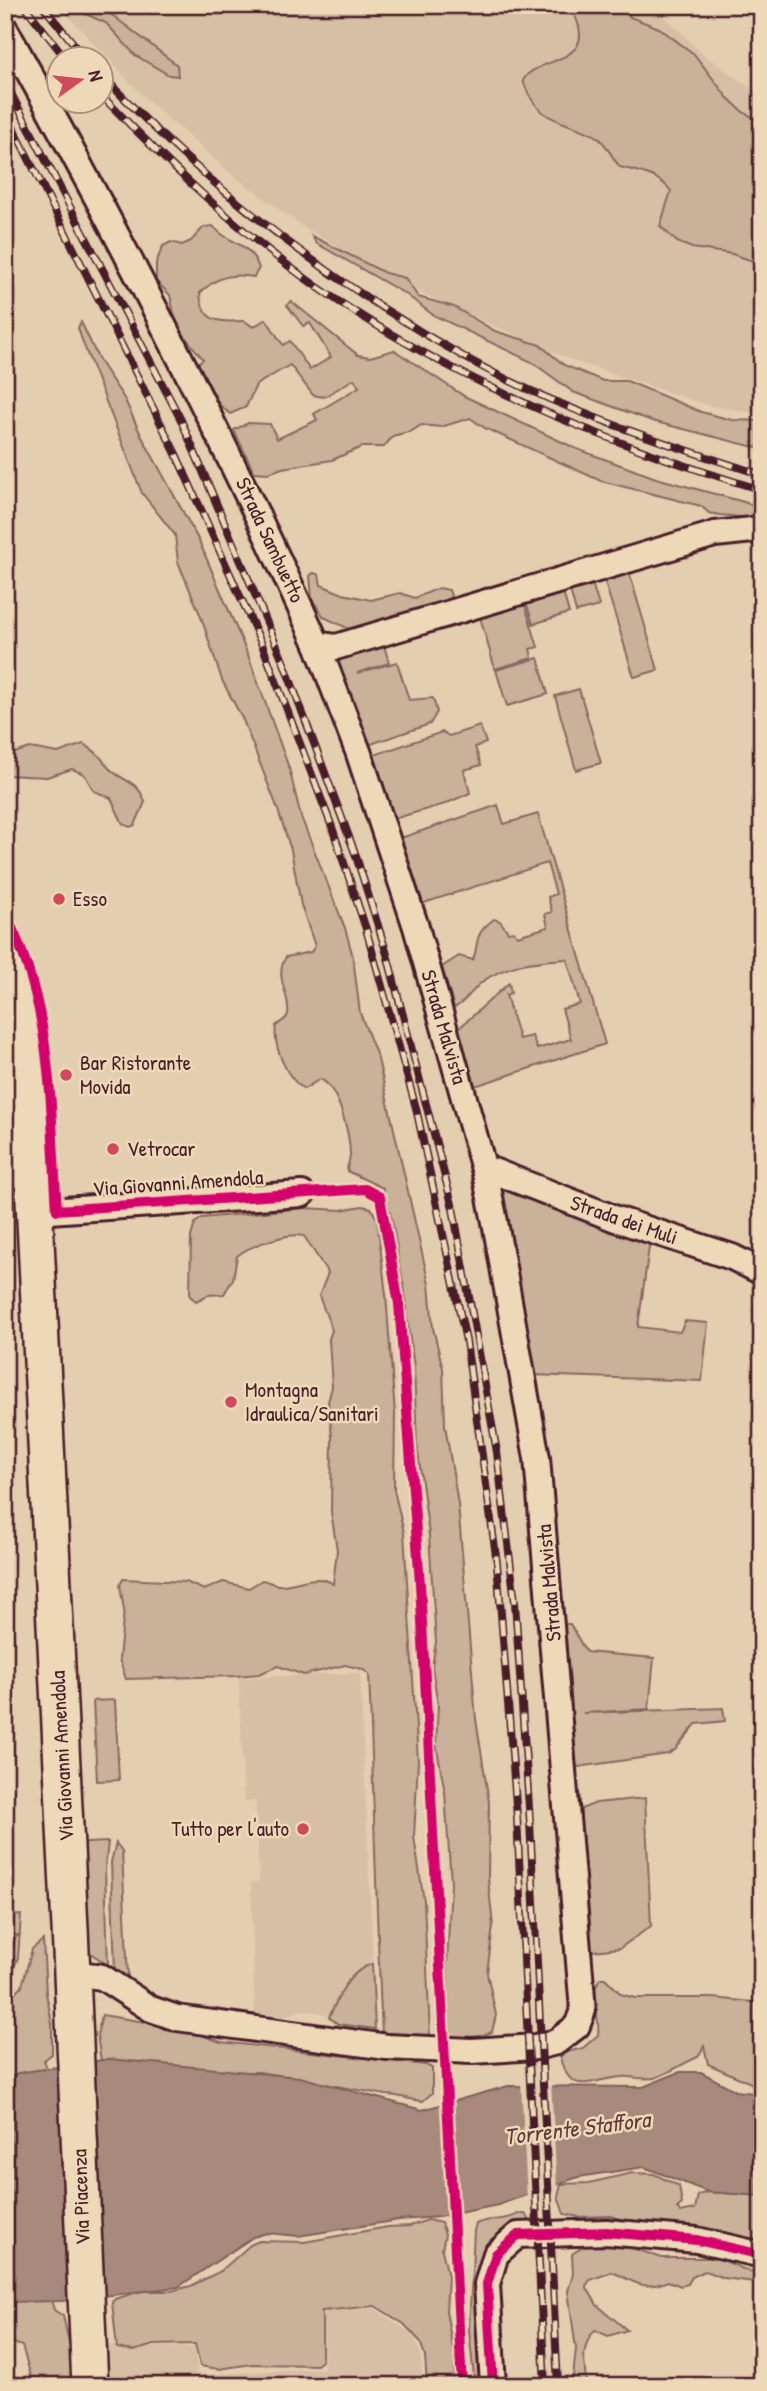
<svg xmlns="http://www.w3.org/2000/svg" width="767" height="2391" font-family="'Patrick Hand',sans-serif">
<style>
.built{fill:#d6bfa4}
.green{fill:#cab199;stroke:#8a6862;stroke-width:2}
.water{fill:#a88a7c;stroke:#825f5c;stroke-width:2}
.pier{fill:#e3ceaf}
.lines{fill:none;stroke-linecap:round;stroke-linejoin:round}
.street-casing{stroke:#4a1f2b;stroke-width:30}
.secondary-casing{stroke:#4a1f2b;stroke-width:40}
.street{stroke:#edd9b7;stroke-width:24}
.secondary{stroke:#edd9b7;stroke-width:35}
.rail-casing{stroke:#4a1f2b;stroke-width:8}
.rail{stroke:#edd9b7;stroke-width:5;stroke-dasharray:16;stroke-linecap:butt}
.cycleway-casing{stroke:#edd9b7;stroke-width:15}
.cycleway{stroke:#d6006c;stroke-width:10}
.poi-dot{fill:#d1495b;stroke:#edd9b7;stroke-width:2.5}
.labels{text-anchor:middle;stroke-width:5;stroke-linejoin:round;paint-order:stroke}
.street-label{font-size:21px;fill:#4a1f2b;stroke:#edd9b7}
.poi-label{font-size:21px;fill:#4a1f2b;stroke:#edd9b7;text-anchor:start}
.water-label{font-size:23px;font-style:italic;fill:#623a3f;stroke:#edd9b7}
</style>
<rect width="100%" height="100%" fill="#e3ceaf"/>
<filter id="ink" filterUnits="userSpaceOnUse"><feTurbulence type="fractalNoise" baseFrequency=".0143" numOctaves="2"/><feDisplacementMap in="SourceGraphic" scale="14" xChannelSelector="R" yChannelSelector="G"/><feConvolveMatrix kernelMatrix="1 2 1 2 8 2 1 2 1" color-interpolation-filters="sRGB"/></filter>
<g filter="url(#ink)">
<g class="built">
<path d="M58 5H653L705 56 762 96V414L707 405 571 360 405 286 302 226 231 174 143 96Z"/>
<path d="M360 1673 376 2031 338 2025 323 2013 302 2010 282 2018 255 2014 251 1882 259 1881 256 1801H244L239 1678Z"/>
<path d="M375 2309 414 2335 420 2352 424 2386H107L105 2345 195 2348 197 2375 324 2368 323 2315 327 2311Z"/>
</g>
<g class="green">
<path d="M74 5H99L177 65 178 76 169 75 135 55 106 23 81 12Z"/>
<path d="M569 5H626L630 17 659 28 694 54 727 97 743 112 762 122V264L732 254 692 248 677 242 660 226 671 191C658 174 639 172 620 167 610 156 606 140 592 134 557 118 538 122 523 81 533 55 608 67 569 5Z"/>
<path d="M213 226C228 245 249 240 259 268L254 277C232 273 217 276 200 293 202 324 221 322 245 321L253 327 266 319 283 345 290 341 310 370 331 357 310 323 303 326 287 305 291 301 358 355 370 357 394 350 464 396 577 449 656 478 744 502 762 509V519L720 515 709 513 701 506 601 481 485 428 470 418 441 427 421 425 412 431 393 436 384 447H362L332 460 282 468 269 473 254 472 234 430 248 423 270 424 277 439 317 420 314 414 359 387 354 379 324 397 313 395 290 365 256 385 246 407 230 414 220 405 197 364 203 359 177 327 170 295 156 281V263L163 246 171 242 182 245 191 241 204 227Z"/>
<path d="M312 236 385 273 405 278 418 297 454 307 495 331 540 345 564 365 603 381H627L701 412 732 420 762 421V449L652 421 573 392 532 362 433 315 407 295 316 243Z"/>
<path d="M81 322 100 362 125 400 141 435 199 541 248 655 289 768 301 817 345 928 353 957 360 1013 378 1059 429 1284 433 1328 443 1369 445 1425 458 1504 476 1719 489 1802 488 1878 493 1926 487 1973 496 2015 492 2032 462 2043 450 2040 447 1965 451 1883 445 1792 436 1744 438 1705 432 1667 436 1642 429 1535 417 1445 414 1367 407 1316C408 1297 402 1282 399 1263 395 1236 392 1213 383 1188L347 1171C347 1165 350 1161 350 1155 350 1136 339 1087 320 1079L304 1089C286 1078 273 1046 276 1026 280 1022 287 1020 288 1014 291 995 273 977 286 957L311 952 315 946 301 905 291 850 277 807 243 720 222 680 200 614 178 562 175 535 142 493 83 343 78 328Z"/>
<path d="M629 572 658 670 634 677 604 579Z"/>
<path d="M314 573 319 575 321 585 343 594 371 600 400 593 415 598 439 588 449 590 451 596 440 608 351 630 324 617 312 599 310 575Z"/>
<path d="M592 583 599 606 576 612 570 590Z"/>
<path d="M563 592 569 613 533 624 526 602Z"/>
<path d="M524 602 538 647 530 649 532 658 495 669 480 617Z"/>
<path d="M384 645 389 663 357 673 397 662 409 700 433 698 437 712 430 724 371 744 366 743 334 664 338 659Z"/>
<path d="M538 658 548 694 507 706 496 670Z"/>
<path d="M579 689 601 763 576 770 555 696Z"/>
<path d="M480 726 486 743 475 747 481 765 464 770 470 793 445 804 393 819 371 756 442 732 449 736Z"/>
<path d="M83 744C96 751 100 756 108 767 122 783 137 778 145 802L135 825 130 827 123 824 111 798 94 791 84 774 72 769 47 777 5 775V756L30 748 58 753Z"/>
<path d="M498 805 504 824 538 814 605 1044 475 1086 458 1029 509 983 511 993 506 995 519 1039 532 1036 537 1049 571 1039 562 1009 580 1004 567 959C536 961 508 963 482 982 472 990 466 1002 454 1008L442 967 459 956 473 960C480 941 472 936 494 919L500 921 508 932 514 931 517 936 548 927 545 914 552 912 548 897 556 894 547 863 421 904 401 838Z"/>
<path d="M507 1186 650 1240 638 1327 680 1332 685 1321 708 1323 702 1381 531 1375 497 1196Z"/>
<path d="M362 1206 371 1208 377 1219 386 1295 395 1414 394 1490 404 1533 418 1761 414 1837 424 1901 430 2037 393 2038 382 2034C376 1914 374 1794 369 1674L362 1669 345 1665 304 1675 278 1666 259 1674 236 1676 126 1679 119 1659 124 1610 120 1585 123 1579 186 1582 204 1590 223 1582 249 1588 262 1580C268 1581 272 1584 278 1585 295 1586 317 1572 333 1584L337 1550 331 1512 332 1437 328 1402 332 1387 329 1339 332 1330 319 1296 328 1273 304 1236C288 1232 251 1245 237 1256L233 1279 224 1294 208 1295 196 1301 190 1296 191 1237 195 1223 202 1218 304 1208 341 1210Z"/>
<path d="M561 1624H570L586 1652 654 1658 649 1709 583 1713 723 1708 725 1721 696 1724 675 1750 668 1754 578 1767 571 1759Z"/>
<path d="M115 1700 119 1780 97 1781 93 1701Z"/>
<path d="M645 1798 651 1926 620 1948 584 1952 574 1812 596 1803Z"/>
<path d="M108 1842 105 1869 108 1965 89 1952 83 1847 87 1843Z"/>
<path d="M116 1843 122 1851 128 1978 115 1970 111 1862Z"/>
<path d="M21 1915 18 1958 5 1987 15 1938 19 1935H13L10 1957H5V1916Z"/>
<path d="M43 1940 46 1993 52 2023V2054L44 2060 53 2084 5 2099V2002L22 1986 32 1949Z"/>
<path d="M372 1964 375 2029 338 2024 329 2017C340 1995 347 1972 372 1964Z"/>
<path d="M601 1978H605L621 1994 635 1998H713L762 2003V2088L708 2064 704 2046 698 2057C685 2062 664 2076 654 2078 643 2080 631 2076 621 2077 591 2079 571 2098 560 2058L563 2053 583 2048 598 2035C601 2017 587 1993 601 1978Z"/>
<path d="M102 2015 181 2028 221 2042 426 2065 432 2068V2093L423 2101C409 2100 400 2095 386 2095L259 2072 156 2073 101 2061 97 2035Z"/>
<path d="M632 2173 654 2174 679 2186 682 2204 677 2208 681 2212 695 2209 698 2195 708 2192 762 2196V2242L718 2232 629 2222 611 2216 579 2217 564 2214 558 2196 561 2184 589 2183Z"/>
<path d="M518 2214H525L529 2219 528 2226 504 2236 485 2386H475L469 2330 474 2231 476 2224C490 2217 505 2222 518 2214Z"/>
<path d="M428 2220 441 2223 445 2234 442 2250 448 2276 446 2311 454 2355V2386H427L425 2356 420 2341 404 2324 375 2306 322 2311V2361L317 2365 252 2364 219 2369 200 2366 195 2344 154 2345 133 2351 117 2348 112 2302 115 2299 141 2291H171L191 2286 221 2271 250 2245 259 2241 304 2242 388 2227 410 2226Z"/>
<path d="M620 2244 662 2258H718L762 2277V2283L724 2278 705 2271 692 2277 688 2284 681 2286 668 2281C641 2292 635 2281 612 2272L590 2280 586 2286 597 2305 627 2330 608 2336 595 2330C580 2346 584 2365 587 2386H572L576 2349 568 2291 573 2274 572 2254 584 2246Z"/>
<path d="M5 2251 51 2299 54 2310 63 2316 71 2350 74 2386H34L22 2346 5 2340Z"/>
</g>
<path class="water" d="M109 2059 300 2077 422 2110 508 2086 643 2087 680 2072H701L736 2091 762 2094V2196L708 2192 644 2167 578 2177 498 2205 439 2217 399 2220 298 2236 267 2233 253 2237 178 2287 62 2301 5 2302V2080L18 2073Z"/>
<g class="pier">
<path d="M521 2082H551L557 2188 527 2199Z"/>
<path d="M453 2099 459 2217 446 2219 440 2102Z"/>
</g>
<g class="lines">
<defs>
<g id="street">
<path d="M5 29C117 230 222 434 317 644L336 647 715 534 762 529"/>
<path d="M485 1173 493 1171 616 1219 732 1257 762 1272"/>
<path d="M5 1175 32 1174"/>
<path d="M34 1212 302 1194"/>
<path d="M72 1973 102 1977 151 2009 177 2018 387 2047 472 2051 536 2047 556 2042 577 2026 583 2010 537 1458 495 1222 485 1173 416 927 359 754 317 644"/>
<path d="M493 2386 487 2284 496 2254 518 2235 606 2232 697 2240 762 2255"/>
</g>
<path id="secondary" d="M5 965 20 1007 26 1039 70 1928 90 2386"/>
</defs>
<use href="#street" class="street-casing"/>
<use href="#secondary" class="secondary-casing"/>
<use href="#street" class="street"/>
<use href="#secondary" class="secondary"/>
<defs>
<g id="rail">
<path d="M24 5 67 60"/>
<path d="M42 5 87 60"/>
<path d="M102 75C207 187 332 283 466 358 558 410 662 442 762 475"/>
<path d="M5 82 181 420 284 663 355 853 387 954 453 1208 497 1452 515 1602 530 1822 558 2386"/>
<path d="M102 96C168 164 238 231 316 286 451 380 605 443 762 490"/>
<path d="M5 111 176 454 263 647 332 827 366 929 416 1108 466 1341 497 1563 517 1817 545 2386"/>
</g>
</defs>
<use href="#rail" class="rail-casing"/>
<use href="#rail" class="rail"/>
<defs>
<g id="cycleway">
<path d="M5 914C54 1005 50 1110 57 1210L365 1189 380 1197 399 1304 420 1584 462 2386"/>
<path d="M493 2386 487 2284 496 2254 518 2235 606 2232 697 2240 762 2255"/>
</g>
</defs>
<use href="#cycleway" class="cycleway-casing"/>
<use href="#cycleway" class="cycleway"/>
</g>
</g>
<g class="poi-dot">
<circle cx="59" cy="899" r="7"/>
<circle cx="66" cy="1075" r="7"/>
<circle cx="113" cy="1149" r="7"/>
<circle cx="231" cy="1402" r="7"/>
<circle cx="303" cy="1829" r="7"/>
</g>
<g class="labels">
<g class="street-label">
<text transform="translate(270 540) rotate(65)" y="7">Strada Sambuetto</text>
<text transform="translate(444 1027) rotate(74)" y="7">Strada Malvista</text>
<text transform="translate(178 1183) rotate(-4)" y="7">Via Giovanni Amendola</text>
<text transform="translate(624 1220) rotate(19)" y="7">Strada dei Muli</text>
<text transform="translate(549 1583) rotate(-95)" y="7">Strada Malvista</text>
<text transform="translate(62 1756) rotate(-93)" y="7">Via Giovanni Amendola</text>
<text transform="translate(81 2197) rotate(-92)" y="7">Via Piacenza</text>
</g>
<g class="poi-label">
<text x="73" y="906">Esso</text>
<text x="80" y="1070">Bar Ristorante<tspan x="80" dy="24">Movida</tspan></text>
<text x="127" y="1156">Vetrocar</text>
<text x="245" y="1397">Montagna<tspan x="245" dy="24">Idraulica/Sanitari</tspan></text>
<text x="289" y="1836" text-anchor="end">Tutto per l'auto</text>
</g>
<g class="water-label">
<text transform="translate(577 2128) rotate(-7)" y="8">Torrente Staffora</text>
</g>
</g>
<rect width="767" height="2391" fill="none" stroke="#edd9b7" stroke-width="28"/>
<rect x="14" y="14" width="739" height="2363" fill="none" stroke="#4a1f2b" stroke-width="2.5" filter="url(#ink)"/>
<g transform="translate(80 80) rotate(75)"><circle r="33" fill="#edd9b7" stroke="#ac8f7f" stroke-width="2"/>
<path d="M0-5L12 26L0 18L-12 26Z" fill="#d1495b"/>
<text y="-10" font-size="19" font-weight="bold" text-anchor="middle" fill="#4a1f2b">N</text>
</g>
</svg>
